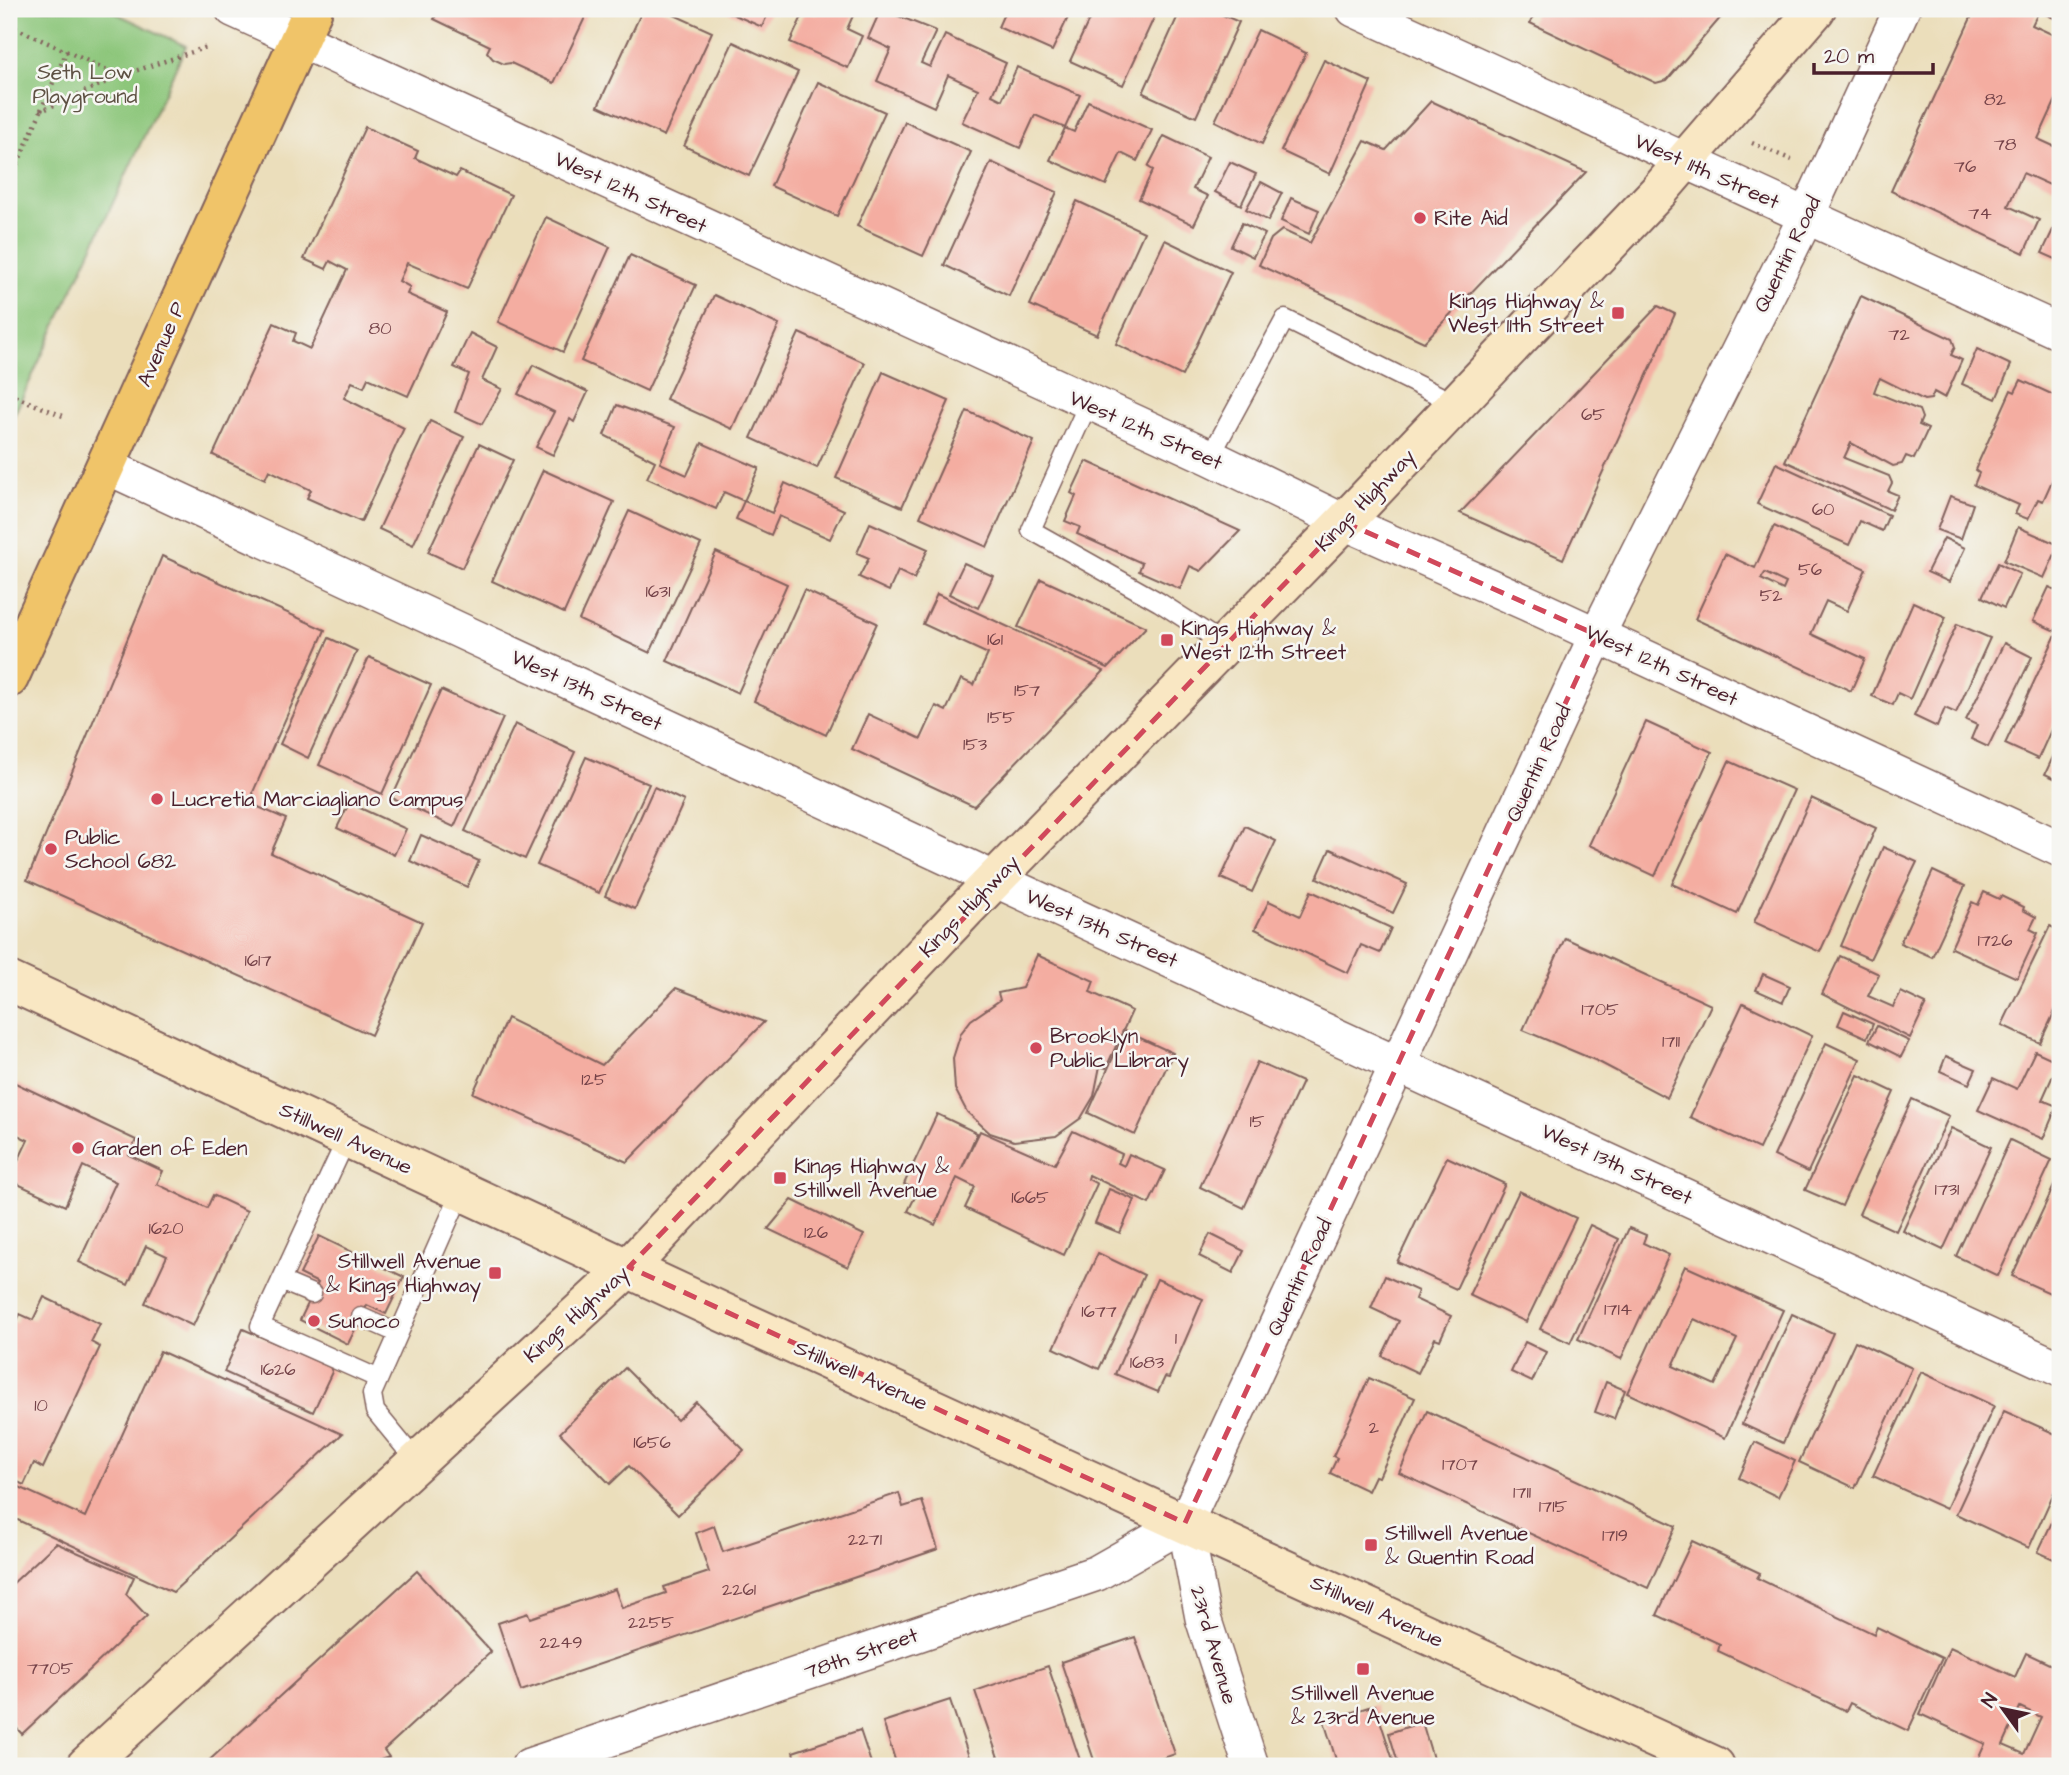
<svg xmlns="http://www.w3.org/2000/svg" width="2069" height="1775" font-family="'Architects Daughter',sans-serif">
<style>
.green{fill:#8cc67a;stroke:#6b7252;stroke-width:2}
.building{fill:#f4ada1;fill-rule:evenodd}
.lines{fill:none;stroke-linecap:round;stroke-linejoin:round}
.lane-casing{stroke:#82625d;stroke-width:21}
.street-casing{stroke:#82625d;stroke-width:38}
.secondary-casing{stroke:#82625d;stroke-width:42}
.primary-casing{stroke:#82625d;stroke-width:42}
.path{stroke:#82625d;stroke-width:4.5;stroke-dasharray:2 5;stroke-linecap:butt}
.lane{stroke:#fff;stroke-width:18}
.street{stroke:#fff;stroke-width:35}
.secondary{stroke:#f9e7c3;stroke-width:38}
.primary{stroke:#f0c469;stroke-width:38}
.marked{fill:none;stroke:#d1495b;stroke-width:5;stroke-dasharray:14 9;stroke-linejoin:round}
.poi-dot{fill:#d1495b;stroke:#f6f6f2;stroke-width:2.5}
.labels{text-anchor:middle;stroke-width:5;stroke-linejoin:round;paint-order:stroke}
.number-label{font-size:18px;fill:#744248}
.park-label{font-size:21px;fill:#5e5143;stroke:#f6f6f2}
.street-label{font-size:21px;fill:#4a1f2b;stroke:#f6f6f2}
.poi-label{font-size:21px;fill:#4a1f2b;stroke:#f6f6f2;text-anchor:start}
</style>
<rect width="100%" height="100%" fill="#f6f6f2"/>
<filter id="ink" filterUnits="userSpaceOnUse"><feTurbulence type="fractalNoise" baseFrequency=".0143" numOctaves="2"/><feDisplacementMap in="SourceGraphic" scale="14" xChannelSelector="R" yChannelSelector="G"/><feConvolveMatrix kernelMatrix="1 2 1 2 8 2 1 2 1" color-interpolation-filters="sRGB"/></filter>
<filter id="wash" filterUnits="userSpaceOnUse"><feTurbulence type="fractalNoise" baseFrequency=".00686" numOctaves="4" result="noise"/><feDisplacementMap in="SourceGraphic" scale="28" xChannelSelector="R" yChannelSelector="G"/><feGaussianBlur stdDeviation="1.57" result="paint"/><feColorMatrix in="noise" values="0 0 0 0 0 0 0 0 0 0 0 0 0 0 0 0 0 1.4 0 .05"/><feComposite in="paint" operator="in"/></filter>
<g filter="url(#wash)">
<rect width="100%" height="100%" fill="#ebdebb"/>
<path class="green" d="M9 9H107L186 46 9 426Z"/>
<g id="blocks">
<g class="building">
<path d="M439 9H589L554 83 511 63 504 64 493 59 487 52 490 46 434 19Z"/>
<path d="M643 9H661L712 32 664 136 598 106Z"/>
<path d="M721 9H770L762 27Z"/>
<path d="M819 9H856L847 29 862 36 848 68 790 42 805 10 816 15Z"/>
<path d="M881 9 936 31 921 63 930 67 945 35 1006 63 992 95 1002 100 1017 67 1080 95 1065 128 1035 115 1020 148 962 122 978 89 948 75 934 107 877 81 891 49 868 38Z"/>
<path d="M1006 9H1072L1052 51 998 27Z"/>
<path d="M1094 9H1158L1123 85 1070 61Z"/>
<path d="M1181 9H1209L1239 22 1196 117 1143 93Z"/>
<path d="M1537 9H1728L1667 80 1656 83 1530 23Z"/>
<path d="M1975 9H2060V21L2039 11 2032 25 2060 38V91L2038 139 2060 149V173L2054 187 2023 173 2008 206 2039 220 2024 253 1891 191Z"/>
<path d="M1258 30 1306 53 1262 144 1215 121Z"/>
<path d="M733 42 798 72 749 176 684 146Z"/>
<path d="M1324 60 1371 82 1330 174 1281 151Z"/>
<path d="M818 82 885 112 837 216 771 186Z"/>
<path d="M1088 101 1152 130 1137 161 1121 153 1106 185 1050 160 1065 128 1074 132Z"/>
<path d="M1431 101 1586 172 1424 342 1259 265 1271 239 1282 230 1310 243 1365 141 1386 150Z"/>
<path d="M905 122 971 152 923 256 857 226Z"/>
<path d="M365 127 418 151 415 158 456 177 460 171 511 195 467 289 407 263 399 281 410 287 407 294 447 312 408 396 368 378 364 387 352 382 344 398 404 428 361 522 307 498 311 490 269 470 265 479 213 455 274 323 296 333 293 341 310 349 347 270 330 261 326 269 304 259Z"/>
<path d="M1164 136 1208 157 1193 189 1208 196 1194 225 1139 199 1153 170 1148 167Z"/>
<path d="M991 162 1057 192 1009 296 944 265Z"/>
<path d="M1230 162 1256 174 1241 205 1215 192Z"/>
<path d="M1261 182 1282 193 1268 221 1246 209Z"/>
<path d="M1291 198 1319 210 1309 234 1281 221Z"/>
<path d="M1077 201 1144 232 1097 335 1030 305Z"/>
<path d="M2060 215V261L2042 253Z"/>
<path d="M546 217 610 247 563 352 498 322Z"/>
<path d="M1242 223 1265 234 1253 257 1231 246Z"/>
<path d="M1165 240 1231 272 1182 376 1116 344Z"/>
<path d="M630 255 696 285 647 391 581 361Z"/>
<path d="M714 295 779 325 732 429 666 399Z"/>
<path d="M1861 296 1952 339 1955 347 1951 355 1962 360 1945 398 1934 392 1931 399 1924 400 1880 378 1877 384 1874 392 1919 410 1922 418 1919 425 1928 429 1914 459 1906 456 1902 464 1893 466 1851 443 1844 458 1889 476 1892 483 1888 491 1898 495 1891 510 1785 461Z"/>
<path d="M1658 306 1675 314 1563 559 1460 513Z"/>
<path d="M470 333 497 347 482 380 502 389 482 424 455 412 469 374 454 367Z"/>
<path d="M799 333 865 363 817 468 751 438Z"/>
<path d="M1977 349 2011 365 1996 399 1962 384Z"/>
<path d="M533 365 588 392 574 422 570 419 553 455 536 447 554 412 518 394Z"/>
<path d="M883 372 949 401 902 507 836 478Z"/>
<path d="M2021 380 2060 398V463L2043 501 2038 499 2028 519 2015 514 2019 505 1974 485 1979 473 1975 470 2011 390 2015 392Z"/>
<path d="M617 405 675 427 660 463 687 475 702 443 759 468 744 501 772 513 785 483 844 510 830 539 779 516 771 535 736 519 744 501 724 492 716 509 647 478 655 461 604 435Z"/>
<path d="M967 411 1034 441 987 547 920 517Z"/>
<path d="M430 421 464 437 413 545 379 529Z"/>
<path d="M479 444 513 460 462 568 428 552Z"/>
<path d="M1086 461 1240 531 1201 571 1190 566 1180 589 1139 571 1142 563 1077 534 1080 527 1065 521 1076 496 1071 493Z"/>
<path d="M1776 463 1889 515 1882 531 1860 521 1849 545 1757 504Z"/>
<path d="M543 470 614 502 564 613 492 581Z"/>
<path d="M1950 496 1973 504 1961 539 1937 530Z"/>
<path d="M629 511 701 544 650 653 579 620Z"/>
<path d="M870 523 928 549 914 579 898 571 889 591 859 577 869 558 857 553Z"/>
<path d="M1774 526 1866 569 1847 611 1826 601 1811 634 1865 659 1851 691 1695 619 1725 554 1755 568ZM1765 573 1786 583 1783 590 1761 579Z"/>
<path d="M2018 527 2059 545 2044 578 2004 561Z"/>
<path d="M1944 538 1965 548 1949 582 1927 572Z"/>
<path d="M716 552 787 584 738 693 667 661Z"/>
<path d="M162 556 325 630 253 792 256 806 286 819 271 853 422 922 371 1035 27 880Z"/>
<path d="M964 563 993 576 978 608 949 594Z"/>
<path d="M1998 563 2020 574 2004 608 1982 597Z"/>
<path d="M1041 579 1146 627 1108 668 1018 627Z"/>
<path d="M2049 587 2060 592V621L2055 631 2033 621Z"/>
<path d="M804 590 877 623 826 735 754 701Z"/>
<path d="M937 594 1104 671 974 806 852 749 868 714 921 739 936 706 946 711 961 679 974 685 988 654 923 624Z"/>
<path d="M1913 602 1946 617 1910 699 1898 693 1893 705 1872 696Z"/>
<path d="M1957 624 1990 638 1956 713 1945 708 1937 727 1914 716Z"/>
<path d="M2060 626V710L2038 759 2005 744Z"/>
<path d="M329 638 357 651 308 758 280 744Z"/>
<path d="M2004 643 2032 657 1988 747 1971 739 1977 725 1966 720Z"/>
<path d="M369 657 431 685 382 794 319 765Z"/>
<path d="M441 690 503 718 454 827 392 798Z"/>
<path d="M1646 722 1712 752 1655 876 1589 845Z"/>
<path d="M515 724 575 752 525 859 465 831Z"/>
<path d="M2060 742V781L2045 774Z"/>
<path d="M586 757 649 784 599 893 537 865Z"/>
<path d="M1729 761 1794 790 1737 914 1672 884Z"/>
<path d="M654 787 684 801 635 909 605 896Z"/>
<path d="M1811 798 1876 828 1820 952 1754 922Z"/>
<path d="M349 803 406 829 394 855 337 828Z"/>
<path d="M1245 826 1276 841 1252 892 1221 878Z"/>
<path d="M421 835 479 861 467 887 410 861Z"/>
<path d="M1883 847 1917 862 1870 959 1841 946Z"/>
<path d="M1330 849 1407 884 1393 913 1317 878Z"/>
<path d="M1933 871 1965 886 1932 957 1900 943Z"/>
<path d="M1311 891 1391 928 1380 953 1361 945 1348 973 1255 929 1269 901 1300 916Z"/>
<path d="M1984 892 1999 899 2001 896 2024 907 2023 910 2036 917 2030 929 2038 933 2017 978 1951 948 1972 902 1978 905Z"/>
<path d="M2050 926 2060 931V1000L2040 1043 2002 1025Z"/>
<path d="M1565 938 1711 1005 1667 1098 1597 1061 1523 1030Z"/>
<path d="M1037 955 1094 981 1090 992 1132 1011 1106 1068 1100 1066 1094 1096 1081 1118 1056 1136 1014 1141 990 1133 967 1112 955 1089 953 1058 961 1033 971 1020 1000 1000 998 993 1022 988Z"/>
<path d="M1840 956 1879 974 1868 996 1893 1007 1901 992 1926 1004 1910 1038 1822 994Z"/>
<path d="M1763 974 1790 986 1783 1002 1756 990Z"/>
<path d="M676 988 764 1022 627 1162 473 1093 507 1018 602 1065Z"/>
<path d="M1743 1003 1812 1036 1759 1149 1690 1117Z"/>
<path d="M1844 1011 1873 1024 1867 1038 1838 1025Z"/>
<path d="M1877 1026 1909 1041 1901 1057 1869 1041Z"/>
<path d="M1125 1031 1173 1053 1135 1135 1088 1113Z"/>
<path d="M1826 1043 1860 1059 1808 1172 1774 1156Z"/>
<path d="M2035 1051 2059 1062 2042 1100 2057 1106 2043 1139 1978 1110 1993 1078 2017 1089Z"/>
<path d="M1946 1056 1976 1069 1969 1084 1940 1071Z"/>
<path d="M1257 1062 1302 1082 1244 1208 1200 1187Z"/>
<path d="M1858 1075 1894 1092 1842 1206 1805 1190Z"/>
<path d="M9 1080 136 1140 129 1155 163 1171 157 1184 207 1208 213 1195 247 1211 193 1326 145 1303 167 1256 146 1246 128 1285 79 1262 116 1182 83 1166 65 1206 9 1180 28 1140 9 1131Z"/>
<path d="M1912 1099 1949 1116 1896 1231 1859 1214Z"/>
<path d="M937 1114 977 1133 961 1170 980 1131 1055 1164 1073 1131 1122 1154 1118 1163 1124 1166 1129 1154 1165 1170 1149 1204 1089 1175 1088 1179 1097 1184 1064 1255 965 1208 975 1187 957 1178 935 1225 908 1211 918 1191 904 1184Z"/>
<path d="M1951 1128 1991 1147 1943 1250 1903 1231Z"/>
<path d="M2010 1140 2052 1160 1998 1276 1956 1256Z"/>
<path d="M1447 1157 1505 1184 1456 1289 1397 1262Z"/>
<path d="M2060 1173V1277L2052 1294 2012 1276Z"/>
<path d="M1109 1189 1135 1200 1120 1233 1095 1223Z"/>
<path d="M1519 1191 1576 1218 1526 1322 1469 1295Z"/>
<path d="M792 1200 864 1235 848 1267 768 1229Z"/>
<path d="M1590 1225 1619 1239 1570 1343 1540 1329Z"/>
<path d="M1629 1228 1646 1235 1643 1243 1669 1255 1621 1359 1578 1339Z"/>
<path d="M1210 1234 1244 1251 1233 1273 1199 1256Z"/>
<path d="M319 1236 404 1277 386 1314 367 1305 348 1344 300 1320 318 1283 300 1274Z"/>
<path d="M1098 1253 1144 1275 1099 1369 1054 1348Z"/>
<path d="M1685 1266 1783 1310 1725 1438 1627 1393ZM1694 1319 1737 1339 1715 1385 1673 1366Z"/>
<path d="M1385 1276 1418 1291 1415 1299 1451 1316 1440 1340 1435 1338 1418 1373 1382 1356 1399 1321 1371 1308Z"/>
<path d="M1157 1279 1203 1299 1169 1378 1165 1377 1158 1392 1115 1374Z"/>
<path d="M44 1297 100 1324 91 1342 100 1347 43 1468 34 1463 24 1485 9 1478V1320L16 1323 20 1314 33 1320Z"/>
<path d="M1792 1314 1833 1333 1783 1443 1742 1424Z"/>
<path d="M243 1329 330 1367 332 1372 313 1412 224 1372Z"/>
<path d="M1855 1341 1912 1368 1855 1488 1799 1462Z"/>
<path d="M1525 1342 1546 1352 1532 1382 1511 1372Z"/>
<path d="M160 1351 342 1434 173 1592 9 1516V1503L17 1486 85 1517Z"/>
<path d="M625 1368 677 1420 696 1402 744 1450 678 1515 629 1466 610 1484 560 1433Z"/>
<path d="M1921 1372 1994 1406 1946 1509 1873 1476Z"/>
<path d="M1369 1378 1415 1398 1379 1477 1375 1476 1368 1491 1330 1473 1337 1458 1333 1456Z"/>
<path d="M1606 1382 1625 1390 1614 1419 1595 1412Z"/>
<path d="M1427 1411 1676 1526 1648 1588 1399 1473Z"/>
<path d="M2004 1411 2060 1436V1479L2029 1548 1956 1514Z"/>
<path d="M1755 1442 1795 1461 1778 1497 1739 1478Z"/>
<path d="M899 1493 903 1507 922 1501 938 1549 521 1691 498 1623 528 1613 530 1618 615 1589 622 1608 666 1593 664 1587 709 1572 696 1533 714 1526 723 1552Z"/>
<path d="M2060 1505V1562L2038 1552Z"/>
<path d="M1692 1541 1760 1573 1757 1578 1874 1634 1877 1627 1942 1658 1908 1731 1850 1703 1846 1711 1718 1651 1720 1644 1657 1615Z"/>
<path d="M56 1543 134 1577 126 1594 147 1616 22 1734 9 1720V1587Z"/>
<path d="M417 1571 491 1652 384 1750 389 1757 362 1766H203Z"/>
<path d="M1135 1637 1175 1754 1141 1766H1096L1061 1662Z"/>
<path d="M1950 1647 2015 1677 2026 1653 2060 1669V1766H1975L1985 1744 1920 1714ZM2020 1707 2041 1717 2024 1754 2003 1745Z"/>
<path d="M1048 1666 1082 1766H1001L975 1691Z"/>
<path d="M950 1700 972 1766H897L883 1722Z"/>
<path d="M1375 1705 1395 1766H1338L1324 1721Z"/>
<path d="M1422 1722 1435 1765 1399 1766 1389 1733Z"/>
<path d="M860 1730 872 1766H797L793 1752Z"/>
</g>
</g>
</g>
<g filter="url(#ink)">
<use href="#blocks" fill-opacity="0" stroke="#82625d" stroke-width="2"/>
<g class="lines">
<defs>
<g id="lane">
<path d="M1088 404 1031 530 1159 602 1224 644"/>
<path d="M1210 457 1285 319 1456 404"/>
<path d="M347 1138 260 1326 377 1378"/>
<path d="M281 1281 312 1294"/>
<path d="M361 1317 397 1333"/>
<path d="M416 1461 375 1411 372 1394 461 1192"/>
</g>
<g id="street">
<path d="M233 9 1210 457 1344 522 1527 603 2060 849"/>
<path d="M1354 9 2060 332"/>
<path d="M106 466 994 879 2060 1369"/>
<path d="M1185 1523 1597 635 1807 215 1902 9"/>
<path d="M1185 1523 1203 1618 1251 1766"/>
<path d="M529 1766 1097 1573 1185 1523"/>
</g>
<g id="secondary">
<path d="M9 981 722 1312 1715 1766"/>
<path d="M86 1766 629 1267 965 910 1344 522 1658 192 1816 9"/>
</g>
<path id="primary" d="M9 678 313 9"/>
</defs>
<use href="#lane" class="lane-casing"/>
<use href="#street" class="street-casing"/>
<use href="#secondary" class="secondary-casing"/>
<use href="#primary" class="primary-casing"/>
<g class="path">
<path d="M9 25 120 76 210 46"/>
<path d="M41 110 67 51"/>
<path d="M9 124 16 127 9 142"/>
<path d="M1752 143 1792 160"/>
<path d="M9 183 41 111 120 76"/>
<path d="M9 394 63 416"/>
</g>
<use href="#lane" class="lane"/>
<use href="#street" class="street"/>
<use href="#secondary" class="secondary"/>
<use href="#primary" class="primary"/>
</g>
</g>
<path class="marked" d="M1344 522 1597 635 1185 1523 629 1267Z"/>
<g class="poi-dot">
<circle cx="1420" cy="218" r="7"/>
<rect x="1611" y="306" width="14" height="14" rx="3.5"/>
<rect x="1160" y="633" width="14" height="14" rx="3.5"/>
<circle cx="157" cy="799" r="7"/>
<circle cx="51" cy="849" r="7"/>
<circle cx="1036" cy="1048" r="7"/>
<circle cx="78" cy="1148" r="7"/>
<rect x="773" y="1171" width="14" height="14" rx="3.5"/>
<rect x="488" y="1266" width="14" height="14" rx="3.5"/>
<circle cx="314" cy="1321" r="7"/>
<rect x="1364" y="1538" width="14" height="14" rx="3.5"/>
<rect x="1356" y="1662" width="14" height="14" rx="3.5"/>
</g>
<g class="labels">
<g class="number-label">
<text x="1995" y="105">82</text>
<text x="2005" y="150">78</text>
<text x="1965" y="172">76</text>
<text x="1980" y="219">74</text>
<text x="380" y="334">80</text>
<text x="1899" y="340">72</text>
<text x="1593" y="420">65</text>
<text x="1823" y="515">60</text>
<text x="1810" y="575">56</text>
<text x="658" y="597">1631</text>
<text x="1771" y="601">52</text>
<text x="995" y="645">161</text>
<text x="1027" y="696">157</text>
<text x="1001" y="723">155</text>
<text x="975" y="750">153</text>
<text x="1995" y="946">1726</text>
<text x="258" y="966">1617</text>
<text x="1600" y="1015">1705</text>
<text x="1671" y="1047">1711</text>
<text x="594" y="1085">125</text>
<text x="1257" y="1127">15</text>
<text x="1947" y="1195">1731</text>
<text x="1030" y="1203">1665</text>
<text x="166" y="1234">1620</text>
<text x="816" y="1238">126</text>
<text x="1618" y="1315">1714</text>
<text x="1099" y="1317">1677</text>
<text x="1176" y="1344">1</text>
<text x="1147" y="1368">1683</text>
<text x="278" y="1375">1626</text>
<text x="41" y="1411">10</text>
<text x="1374" y="1433">2</text>
<text x="652" y="1448">1656</text>
<text x="1460" y="1470">1707</text>
<text x="1522" y="1498">1711</text>
<text x="1553" y="1512">1715</text>
<text x="1615" y="1541">1719</text>
<text x="865" y="1545">2271</text>
<text x="739" y="1595">2261</text>
<text x="651" y="1628">2255</text>
<text x="561" y="1648">2249</text>
<text x="50" y="1674">7705</text>
</g>
<g class="park-label">
<text x="85" y="79">Seth Low<tspan x="85" dy="24">Playground</tspan></text>
</g>
<g class="street-label">
<text transform="translate(1707 171) rotate(24)" y="7">West 11th Street</text>
<text transform="translate(631 192) rotate(25)" y="7">West 12th Street</text>
<text transform="translate(1787 254) rotate(-64)" y="7">Quentin Road</text>
<text transform="translate(161 344) rotate(-66)" y="7">Avenue P</text>
<text transform="translate(1146 430) rotate(24)" y="7">West 12th Street</text>
<text transform="translate(1365 500) rotate(-46)" y="7">Kings Highway</text>
<text transform="translate(1662 665) rotate(25)" y="7">West 12th Street</text>
<text transform="translate(587 690) rotate(25)" y="7">West 13th Street</text>
<text transform="translate(1538 763) rotate(-65)" y="7">Quentin Road</text>
<text transform="translate(969 906) rotate(-46)" y="7">Kings Highway</text>
<text transform="translate(1102 928) rotate(24)" y="7">West 13th Street</text>
<text transform="translate(346 1138) rotate(25)" y="7">Stillwell Avenue</text>
<text transform="translate(1617 1164) rotate(25)" y="7">West 13th Street</text>
<text transform="translate(1299 1277) rotate(-65)" y="7">Quentin Road</text>
<text transform="translate(576 1314) rotate(-42)" y="7">Kings Highway</text>
<text transform="translate(861 1375) rotate(24)" y="7">Stillwell Avenue</text>
<text transform="translate(1377 1611) rotate(25)" y="7">Stillwell Avenue</text>
<text transform="translate(1214 1645) rotate(74)" y="7">23rd Avenue</text>
<text transform="translate(861 1653) rotate(-19)" y="7">78th Street</text>
</g>
<g class="poi-label">
<text x="1434" y="225">Rite Aid</text>
<text x="1604" y="308" text-anchor="end">Kings Highway &amp;<tspan x="1604" dy="24">West 11th Street</tspan></text>
<text x="1181" y="635">Kings Highway &amp;<tspan x="1181" dy="24">West 12th Street</tspan></text>
<text x="171" y="806">Lucretia Marciagliano Campus</text>
<text x="65" y="844">Public<tspan x="65" dy="24">School 682</tspan></text>
<text x="1050" y="1043">Brooklyn<tspan x="1050" dy="24">Public Library</tspan></text>
<text x="92" y="1155">Garden of Eden</text>
<text x="794" y="1173">Kings Highway &amp;<tspan x="794" dy="24">Stillwell Avenue</tspan></text>
<text x="481" y="1268" text-anchor="end">Stillwell Avenue<tspan x="481" dy="24">&amp; Kings Highway</tspan></text>
<text x="328" y="1328">Sunoco</text>
<text x="1385" y="1540">Stillwell Avenue<tspan x="1385" dy="24">&amp; Quentin Road</tspan></text>
<text x="1363" y="1700" text-anchor="middle">Stillwell Avenue<tspan x="1363" dy="24">&amp; 23rd Avenue</tspan></text>
</g>
</g>
<rect width="2069" height="1775" fill="none" stroke="#f6f6f2" stroke-width="35"/>
<g transform="translate(2003 1709) rotate(303)" stroke="#f6f6f2" stroke-width="5" paint-order="stroke">
<path d="M0-5L12 26L0 18L-12 26Z" fill="#4a1f2b"/>
<text y="-10" font-size="19" font-weight="bold" text-anchor="middle" fill="#4a1f2b">N</text>
</g>
<path d="M1814 63v10h119v-10" fill="none" stroke="#4a1f2b" stroke-width="3.5"/>
<text x="1824" y="63" font-size="21" fill="#4a1f2b" stroke="#f6f6f2" stroke-width="5" paint-order="stroke">20 m</text>
</svg>
